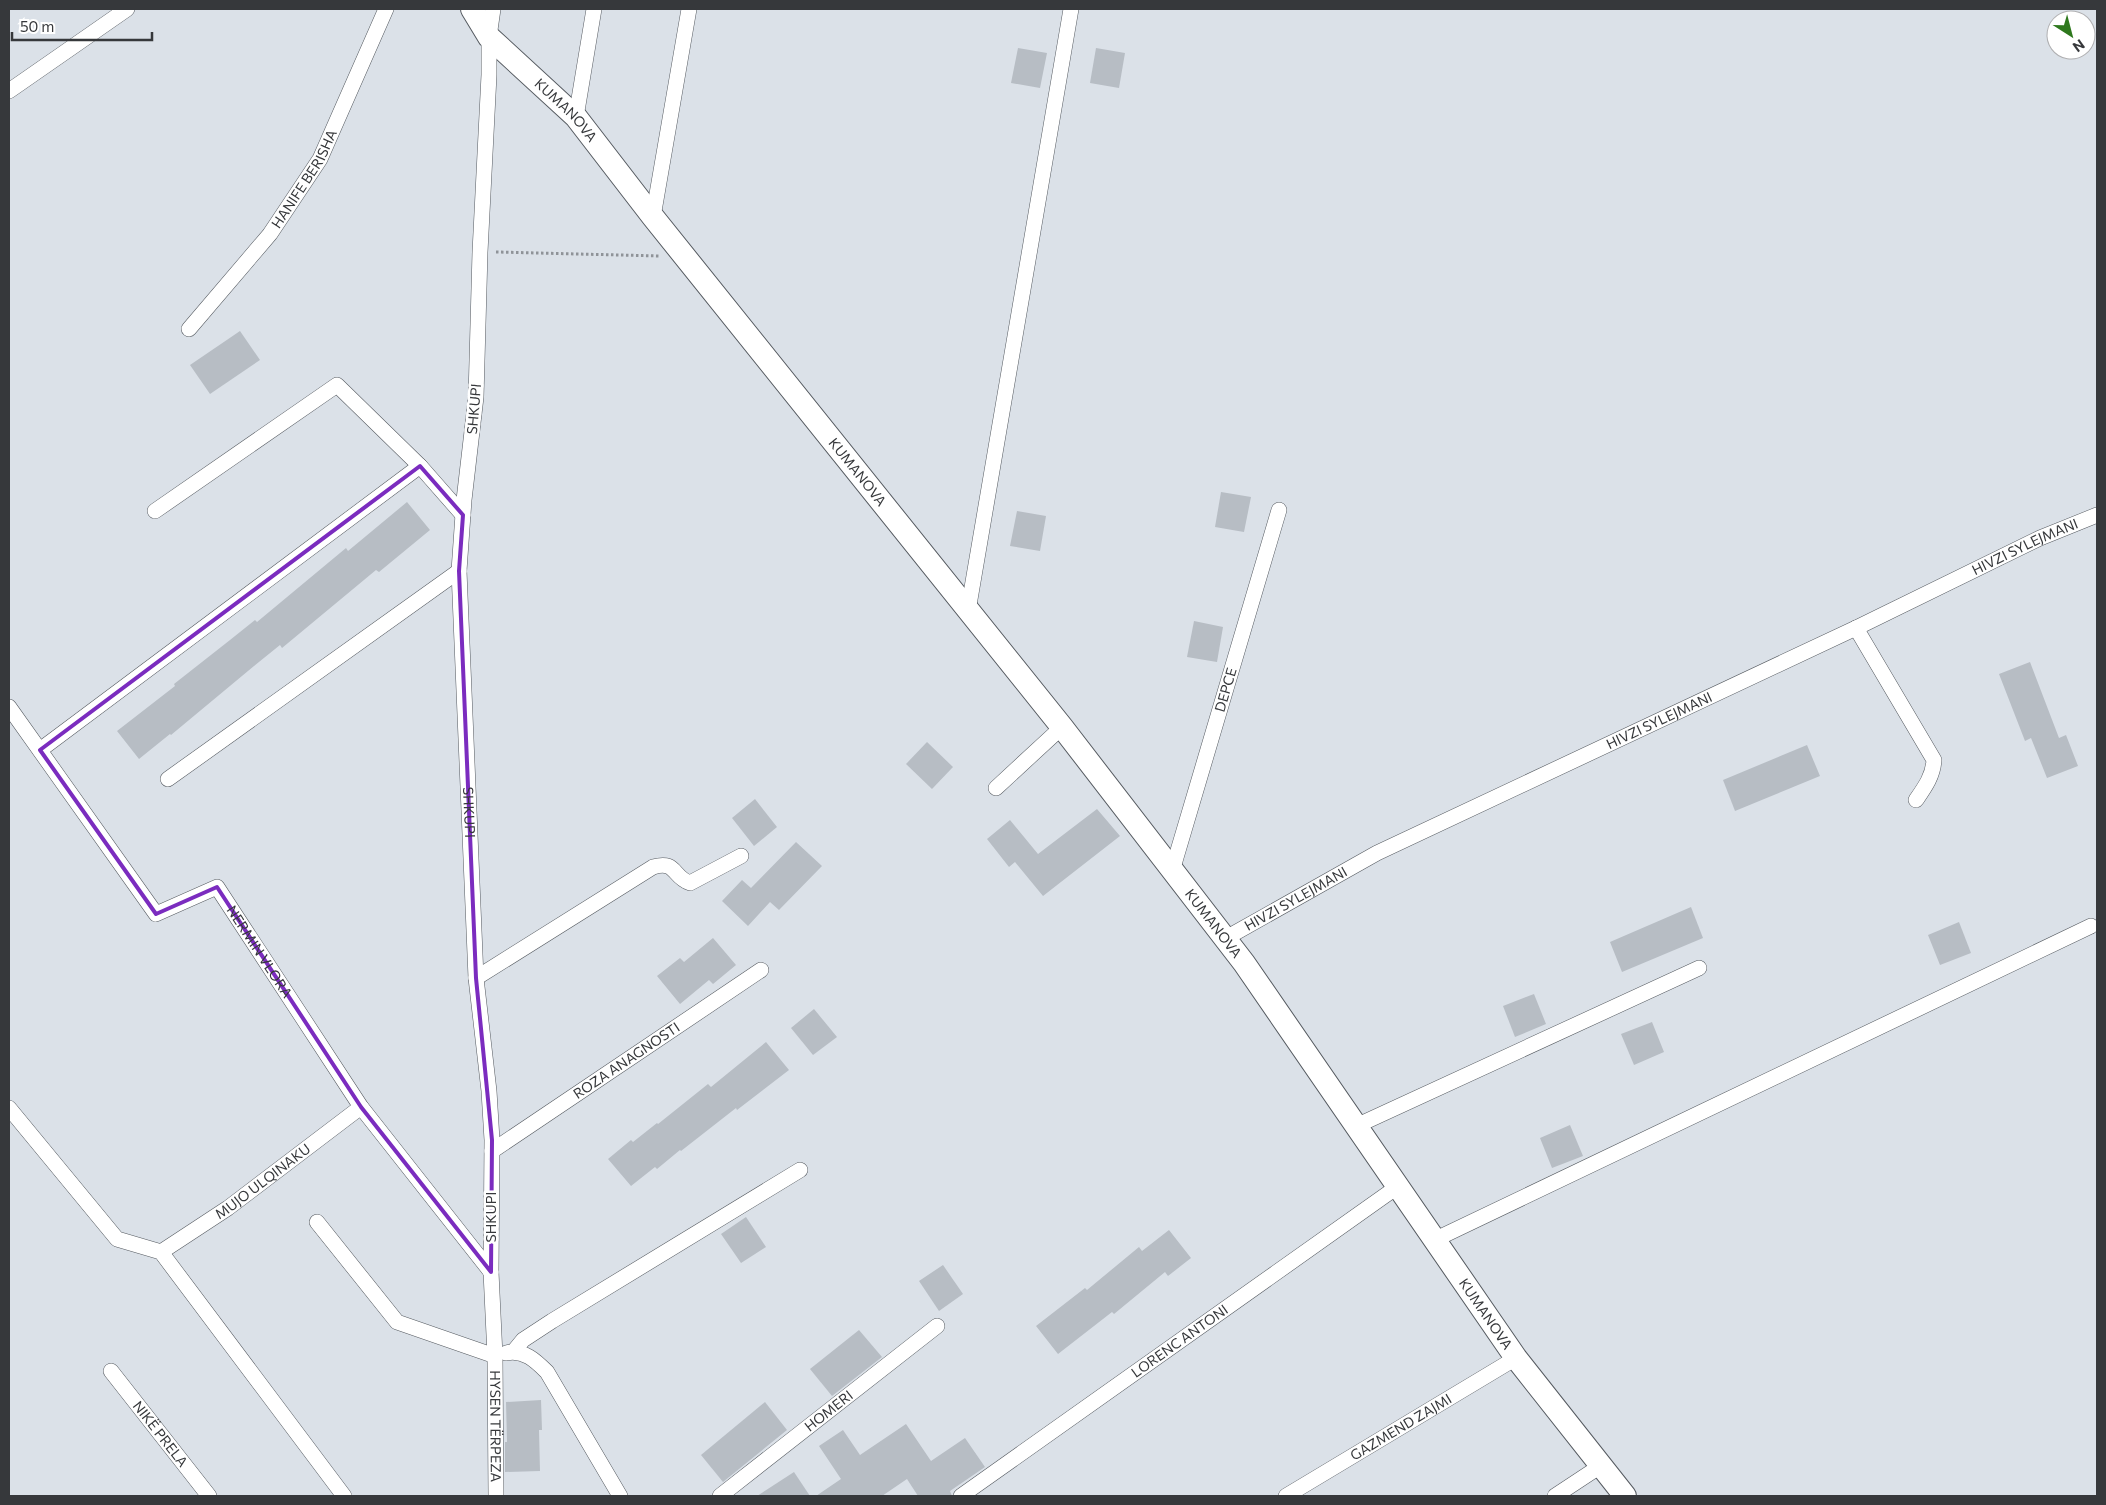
<svg xmlns="http://www.w3.org/2000/svg" width="2106" height="1505" font-family="Commissioner,sans-serif">
<style>
.building{fill:#b7bdc4}
.lines{fill:none;stroke-linecap:round;stroke-linejoin:round}
.minor-casing{stroke:#555a60;stroke-width:16}
.secondary-casing{stroke:#555a60;stroke-width:24}
.path{stroke:#8f9398;stroke-width:3;stroke-dasharray:2.5 2.5;stroke-linecap:butt}
.minor{stroke:#fff;stroke-width:15}
.secondary{stroke:#fff;stroke-width:22}
.marked{fill:none;stroke:#7b2cbf;stroke-width:4;stroke-linejoin:round}
.labels{text-anchor:middle;stroke-width:5;stroke-linejoin:round;paint-order:stroke}
.street-label{font-size:14px;fill:#36383b;stroke:#fff}
</style>
<rect width="100%" height="100%" fill="#dbe1e8"/>
<g class="building">
<path d="M1018 48 1047 53 1040 88 1011 83Z"/>
<path d="M1096 48 1125 53 1119 88 1090 83Z"/>
<path d="M240 331 260 360 210 394 190 365Z"/>
<path d="M1221 492 1251 497 1244 532 1215 527Z"/>
<path d="M407 502 430 530 379 572 376 570 282 648 280 645 254 666 171 735 170 734 139 759 117 731 175 686 174 684 230 640 255 620 257 622 346 548 348 551Z"/>
<path d="M1017 511 1046 516 1040 551 1010 546Z"/>
<path d="M1194 621 1223 627 1217 662 1187 657Z"/>
<path d="M2030 662 2059 738 2066 735 2078 766 2047 778 2031 738 2025 741 1999 674Z"/>
<path d="M927 742 953 767 932 789 906 764Z"/>
<path d="M1807 745 1820 776 1735 811 1723 780Z"/>
<path d="M755 799 777 827 754 846 732 818Z"/>
<path d="M1097 809 1120 836 1043 896 1015 862 1009 867 987 839 1010 820 1038 854Z"/>
<path d="M796 842 822 866 779 910 770 902 748 926 722 901 742 880 751 888Z"/>
<path d="M1691 907 1703 938 1622 972 1610 942Z"/>
<path d="M1959 922 1971 953 1940 965 1928 935Z"/>
<path d="M713 938 736 965 713 984 709 980 680 1004 657 976 680 958 684 962Z"/>
<path d="M1534 994 1546 1024 1515 1037 1503 1006Z"/>
<path d="M814 1009 837 1037 813 1055 791 1028Z"/>
<path d="M1652 1022 1664 1052 1634 1065 1621 1034Z"/>
<path d="M766 1042 789 1070 737 1110 736 1108 681 1151 680 1150 657 1169 655 1167 631 1186 608 1159 631 1140 633 1142 657 1123 658 1124 708 1084 711 1087Z"/>
<path d="M1570 1125 1583 1156 1552 1168 1540 1138Z"/>
<path d="M746 1217 766 1247 741 1263 721 1234Z"/>
<path d="M1169 1230 1191 1258 1168 1276 1165 1272 1114 1314 1112 1312 1058 1354 1036 1326 1085 1288 1087 1290 1139 1247 1142 1251Z"/>
<path d="M943 1265 963 1294 939 1311 919 1281Z"/>
<path d="M859 1330 882 1357 832 1396 810 1369Z"/>
<path d="M541 1400 542 1430H539L540 1471 505 1472V1442H507L506 1402Z"/>
<path d="M765 1402 787 1430 723 1482 701 1455Z"/>
<path d="M906 1424 931 1461 965 1438 985 1467 950 1491 952 1496H918L907 1479 882 1496H816L841 1479 819 1446 843 1430 860 1455Z"/>
<path d="M794 1472 810 1496H757Z"/>
</g>
<g class="lines">
<defs>
<g id="minor">
<path id="s1" d="M493 9 489 37V75L480 252 476 397 464 500 459 571 476 978 489 1091 492 1140 491 1272 495 1356 496 1496"/>
<path d="M9 91 127 9"/>
<path d="M576 117 594 9"/>
<path d="M653 217 689 9"/>
<path id="s2" d="M189 329 270 234 320 159 386 9"/>
<path d="M155 511 337 385 420 466 463 515"/>
<path d="M968 611 1071 9"/>
<path d="M1856 628 1934 760C1933 776 1925 787 1916 800"/>
<path id="s3" d="M9 707 156 914 217 887 361 1107 491 1272"/>
<path d="M40 750 420 466"/>
<path d="M168 779 459 571"/>
<path d="M996 788 1062 727"/>
<path id="s4" d="M1172 871 1279 510"/>
<path id="s5" d="M1226 938 1377 853 1856 628 2040 538 2097 515"/>
<path d="M476 978 653 867C677 860 672 877 690 883L741 856"/>
<path d="M9 1108 117 1239 161 1252 344 1496"/>
<path d="M1356 1126 1699 968"/>
<path id="s6" d="M492 1151 761 970"/>
<path d="M317 1222 397 1322 495 1356"/>
<path d="M1434 1240 2091 926"/>
<path id="s7" d="M161 1252 228 1208 361 1107"/>
<path d="M514 1351 523 1340 552 1321 800 1170"/>
<path d="M506 1353C524 1349 536 1361 547 1372L620 1496"/>
<path id="s8" d="M111 1371 209 1496"/>
<path id="s9" d="M720 1496 937 1326"/>
<path id="s10" d="M961 1496 1397 1187"/>
<path id="s11" d="M1286 1496 1516 1358"/>
<path d="M1555 1496 1602 1465"/>
</g>
<g id="secondary">
<path id="s12" d="M472 9 489 37 576 117 653 217 1062 727 1244 963 1516 1358 1625 1496"/>
</g>
</defs>
<use href="#minor" class="minor-casing"/>
<use href="#secondary" class="secondary-casing"/>
<path class="path" d="M496 252 660 256"/>
<use href="#minor" class="minor"/>
<use href="#secondary" class="secondary"/>
</g>
<path class="marked" d="M420 466 463 515 459 571 476 978 492 1140 491 1272 361 1107 217 887 156 914 40 750Z"/>
<g class="labels">
<g class="street-label">
<text dy="5" stroke="none"><textPath href="#s12" startOffset="139">KUMANOVA</textPath></text>
<text dy="5" stroke="none"><textPath href="#s2" startOffset="190">HANIFE BERISHA</textPath></text>
<text transform="translate(474 409) rotate(-85)" y="5">SHKUPI</text>
<text dy="5" stroke="none"><textPath href="#s12" startOffset="604">KUMANOVA</textPath></text>
<text dy="5" stroke="none"><textPath href="#s5" startOffset="890">HIVZI SYLEJMANI</textPath></text>
<text dy="5" stroke="none"><textPath href="#s4" startOffset="189">DEPCE</textPath></text>
<text dy="5" stroke="none"><textPath href="#s5" startOffset="485">HIVZI SYLEJMANI</textPath></text>
<text dy="5" stroke="none"><textPath href="#s1" startOffset="805">SHKUPI</textPath></text>
<text dy="5" stroke="none"><textPath href="#s5" startOffset="80">HIVZI SYLEJMANI</textPath></text>
<text dy="5" stroke="none"><textPath href="#s12" startOffset="1179">KUMANOVA</textPath></text>
<text dy="5" stroke="none"><textPath href="#s3" startOffset="398">NERMIN VLORA</textPath></text>
<text dy="5" stroke="none"><textPath href="#s6" startOffset="162">ROZA ANAGNOSTI</textPath></text>
<text dy="5" stroke="none"><textPath href="#s7" startOffset="124">MUJO ULQINAKU</textPath></text>
<text transform="translate(491 1217) rotate(-90)" y="5">SHKUPI</text>
<text dy="5" stroke="none"><textPath href="#s12" startOffset="1655">KUMANOVA</textPath></text>
<text dy="5" stroke="none"><textPath href="#s10" startOffset="268">LORENC ANTONI</textPath></text>
<text dy="5" stroke="none"><textPath href="#s9" startOffset="138">HOMERI</textPath></text>
<text dy="5" stroke="none"><textPath href="#s1" startOffset="1420">HYSEN TËRPEZA</textPath></text>
<text dy="5" stroke="none"><textPath href="#s11" startOffset="134">GAZMEND ZAJMI</textPath></text>
<text dy="5" stroke="none"><textPath href="#s8" startOffset="80">NIKË PRELA</textPath></text>
</g>
</g>
<rect width="2106" height="1505" fill="none" stroke="#36383b" stroke-width="20"/>
<g transform="translate(2071 35) rotate(144)"><circle r="24" fill="#ffffff" stroke="#afafb1"/>
<path d="M0-4L9 19L0 12L-9 19Z" fill="#2e781d"/>
<text y="-8" font-size="14" font-weight="bold" text-anchor="middle" fill="#36383b">N</text>
</g>
<path d="M12 32v8h140v-8" fill="none" stroke="#36383b" stroke-width="2.5"/>
<text x="20" y="32" font-size="15" fill="#36383b" stroke="#ffffff" stroke-width="4" paint-order="stroke">50 m</text>
</svg>
